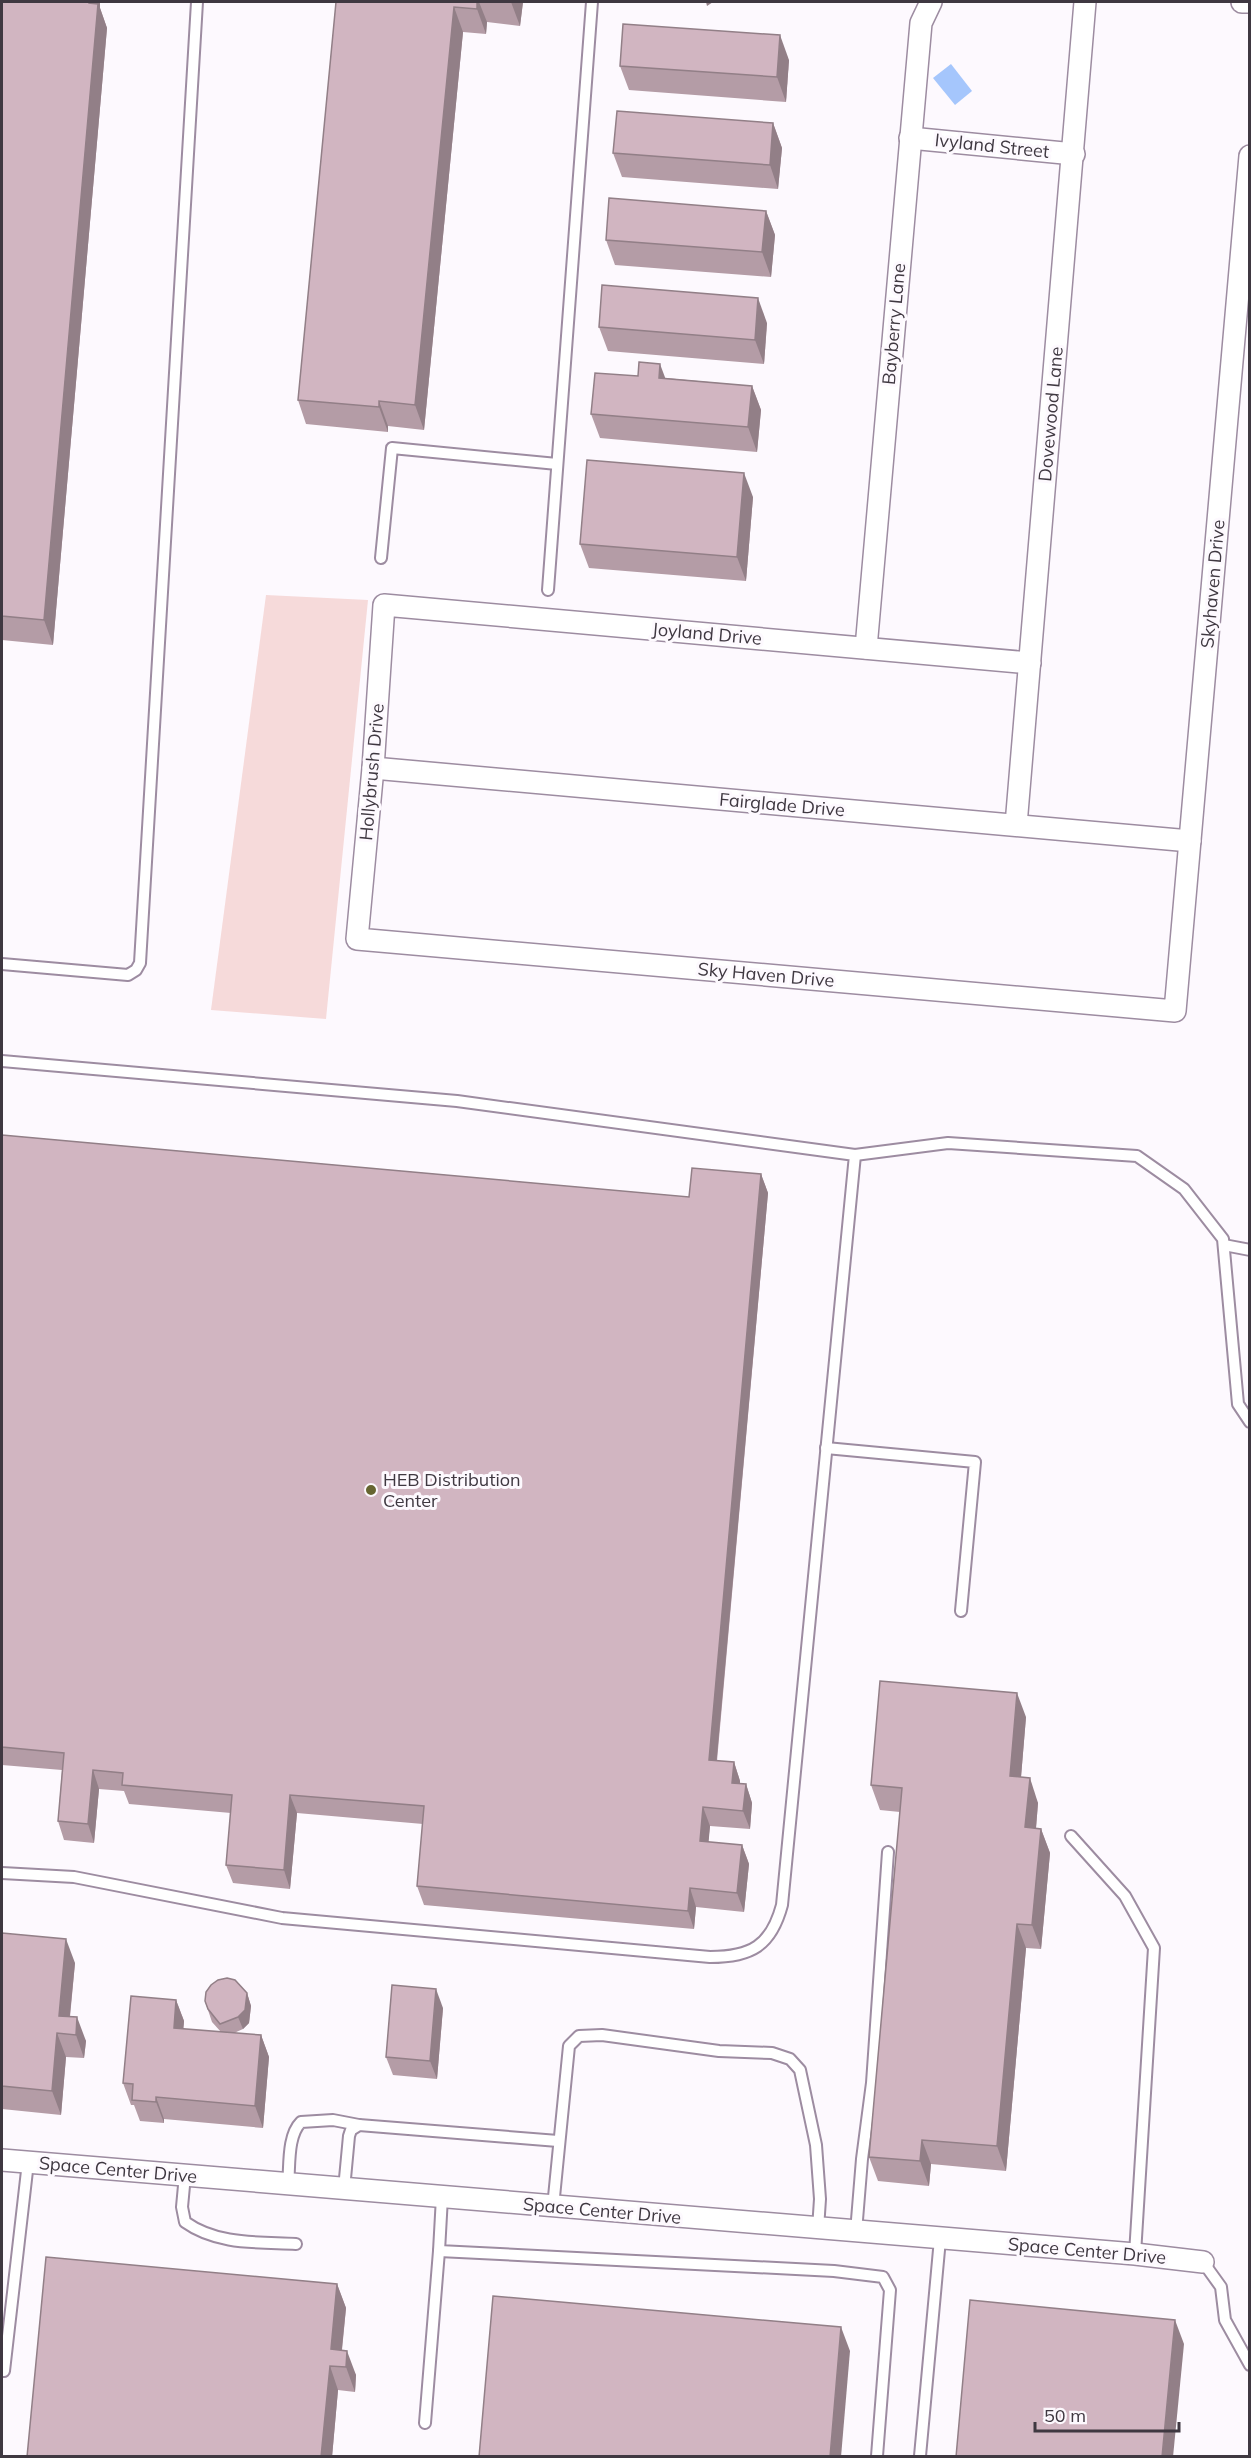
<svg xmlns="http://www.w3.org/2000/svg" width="1251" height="2458" font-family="Mulish,sans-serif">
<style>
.green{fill:#f6dada}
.water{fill:#a5c6fc}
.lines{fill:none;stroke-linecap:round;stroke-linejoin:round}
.lane-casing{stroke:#9d8ca1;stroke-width:14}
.street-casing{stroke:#9d8ca1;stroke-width:24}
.lane{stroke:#fff;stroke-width:10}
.street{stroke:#fff;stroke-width:21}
.wall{fill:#b49ca6}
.shaded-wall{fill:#927f87}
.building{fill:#d1b5c1;stroke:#927f87;stroke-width:1.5}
.poi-dot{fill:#666531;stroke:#fdf9fe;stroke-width:2}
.labels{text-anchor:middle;stroke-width:6;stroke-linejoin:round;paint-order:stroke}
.street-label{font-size:18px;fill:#3f3841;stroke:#fdf9fe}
.poi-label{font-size:18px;fill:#3f3841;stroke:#fdf9fe;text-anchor:start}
</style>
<rect width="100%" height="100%" fill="#fdf9fe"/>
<path class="green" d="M266 595 368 600 326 1019 211 1010Z"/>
<path class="water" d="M951 64 972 91 955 105 933 78Z"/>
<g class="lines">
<defs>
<g id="lane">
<path d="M381 558 392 448 557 464"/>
<path d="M548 590 592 2"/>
<path d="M2 964 128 975 136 970 140 963 197 2"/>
<path d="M2 1061 457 1101 855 1155 782 1905C771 1946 751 1957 710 1957L282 1918 74 1877 2 1873"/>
<path d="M855 1155 948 1143 1137 1156 1184 1189 1223 1239 1238 1404 1250 1422"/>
<path d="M1224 1245 1250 1250"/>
<path d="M826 1448 975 1462 961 1611"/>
<path d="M1071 1836 1125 1896 1154 1948 1135 2254"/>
<path d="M185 2175 182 2207 185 2222C217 2245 258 2242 296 2244"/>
<path d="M288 2185C290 2166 287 2136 301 2122L333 2120 359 2125"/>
<path d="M344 2189 349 2136 351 2130 359 2125 558 2141"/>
<path d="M442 2197 439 2251 834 2271 883 2277 890 2290 877 2456"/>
<path d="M553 2207 569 2046 579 2036 602 2035 719 2051 772 2053 790 2059 800 2070 816 2145 820 2199 818 2229"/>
<path d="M856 2232 862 2159 872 2083 888 1852"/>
<path d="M1203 2262 1221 2287 1225 2320 1250 2365"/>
<path d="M4 2371 28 2162"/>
<path d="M425 2423 439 2251"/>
<path d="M920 2456 940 2239"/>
</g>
<g id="street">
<path d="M1242 2H1250"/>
<path d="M910 138 1074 154"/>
<path d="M866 648 921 23 931 2"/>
<path d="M1030 663 384 605 373 768 357 939 1175 1011 1250 156"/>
<path d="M373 768 1190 841"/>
<path d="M1016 825 1085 2"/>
<path d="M2 2160 1135 2254 1203 2262"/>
</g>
</defs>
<use href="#lane" class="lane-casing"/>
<use href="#street" class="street-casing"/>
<use href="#lane" class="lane"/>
<use href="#street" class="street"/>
</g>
<g class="wall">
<path d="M2 2H100V8L107 28 53 645 2 640Z"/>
<path d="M336 2H523L520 26 487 22 486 34 463 32 424 430 388 426V432L306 424 298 400Z"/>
<path d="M789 60 786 102 629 90 620 66Z"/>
<path d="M773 123 782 148 778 189 622 177 613 153Z"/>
<path d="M766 211 775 235 771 277 615 265 606 240Z"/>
<path d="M767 323 764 364 608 351 599 327Z"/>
<path d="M666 378 752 386 761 410 757 452 600 438 591 414Z"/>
<path d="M753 497 746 581 589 568 580 544Z"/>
<path d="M2 1135 689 1197 761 1174 768 1193 717 1761 734 1762 740 1781V1784H746L752 1803 750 1829 710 1826 708 1842 742 1845 749 1864 744 1912 696 1907 694 1929 424 1905 417 1886 423 1824 297 1813 290 1889 233 1883 226 1865 231 1813 129 1804 124 1791 99 1789 94 1843 64 1840 58 1821 62 1770 2 1765Z"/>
<path d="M1026 1717 1021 1777 1038 1803 1036 1828 1041 1829 1050 1853 1041 1949 1026 1948 1006 2171 931 2164 929 2186 878 2181 869 2157 900 1812 880 1810 871 1785Z"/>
<path d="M2 1933 75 1963 70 2017 86 2041 84 2058 66 2057 61 2115 2 2109Z"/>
<path d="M247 1993 251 2006 249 2023 243 2029 234 2033 261 2035 269 2057 263 2128 164 2119V2123L140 2121 134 2105H131L123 2083 176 2000 184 2021 183 2029 221 2032 212 2022 205 2001Z"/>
<path d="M443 2008 437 2079 393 2075 386 2057Z"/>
<path d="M337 2284 346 2308 342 2350 356 2375 355 2392 338 2390 332 2457H27Z"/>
</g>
<g class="shaded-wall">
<path d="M89 2H100V8L107 28 53 645 44 620Z"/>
<path d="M477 2H479L487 22 486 34 477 9Z"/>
<path d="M511 2H523L520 26Z"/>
<path d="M706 2H713L707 6Z"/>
<path d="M454 7 463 32 424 430 415 405Z"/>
<path d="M780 35 789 60 786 102 777 77Z"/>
<path d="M773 123 782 148 778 189 770 165Z"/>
<path d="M766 211 775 235 771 277 762 252Z"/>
<path d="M758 298 767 323 764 364 755 340Z"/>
<path d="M660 364 669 388 659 378Z"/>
<path d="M752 386 761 410 757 452 748 427Z"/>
<path d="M379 401 388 426V432L379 407Z"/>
<path d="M744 473 753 497 746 581 737 557Z"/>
<path d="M761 1174 768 1193 715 1778 709 1760Z"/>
<path d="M1017 1693 1026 1717 1019 1801 1010 1776Z"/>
<path d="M734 1762 740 1781 739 1802 732 1783Z"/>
<path d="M93 1770 99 1789 94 1843 88 1824Z"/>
<path d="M1030 1778 1038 1803 1034 1852 1025 1827Z"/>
<path d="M746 1784 752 1803 750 1829 743 1811Z"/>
<path d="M290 1795 297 1813 290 1889 284 1870Z"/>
<path d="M703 1807 710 1826 707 1860 700 1841Z"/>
<path d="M1041 1829 1050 1853 1041 1949 1032 1925Z"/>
<path d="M742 1845 749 1864 744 1912 737 1893Z"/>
<path d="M690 1888 696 1907 694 1929 688 1911Z"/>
<path d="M1017 1924 1026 1948 1006 2171 997 2146Z"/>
<path d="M66 1939 75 1963 68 2034 59 2016Z"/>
<path d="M436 1989 443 2008 437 2079 430 2061Z"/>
<path d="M247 1993 251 2006 249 2023 243 2029 238 2017Z"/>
<path d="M176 2000 184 2021 182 2050 174 2028Z"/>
<path d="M77 2017 86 2041 84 2058 76 2035Z"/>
<path d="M57 2033 66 2057 61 2115 52 2091Z"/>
<path d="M261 2035 269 2057 263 2128 255 2106Z"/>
<path d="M156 2097 164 2119V2123L156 2102Z"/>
<path d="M922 2140 931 2164 929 2186 920 2161Z"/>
<path d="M337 2284 346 2308 340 2367 331 2349Z"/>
<path d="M1175 2320 1184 2344 1173 2457H1162Z"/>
<path d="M841 2327 850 2351 841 2457H830Z"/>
<path d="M347 2351 356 2375 355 2392 346 2367Z"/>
<path d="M330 2366 338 2390 332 2457H321Z"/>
</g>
<g class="building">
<path d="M2 2H89V3L98 4 44 620 2 616Z"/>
<path d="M336 2H477V9L454 7 415 405 379 401V407L298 400Z"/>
<path d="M623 24 780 35 777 77 620 66Z"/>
<path d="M617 111 773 123 770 165 613 153Z"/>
<path d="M609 198 766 211 762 252 606 240Z"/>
<path d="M602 285 758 298 755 340 599 327Z"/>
<path d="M639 362 660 364 659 378 752 386 748 427 591 414 595 373 638 376Z"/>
<path d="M587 460 744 473 737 557 580 544Z"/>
<path d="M2 1135 689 1197 692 1168 761 1174 709 1760 734 1762 732 1783 746 1784 743 1811 703 1807 700 1841 742 1845 737 1893 690 1888 688 1911 417 1886 424 1806 290 1795 284 1870 226 1865 232 1795 122 1785 123 1773 93 1770 88 1824 58 1821 64 1753 2 1747Z"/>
<path d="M880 1681 1017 1693 1010 1776 1030 1778 1025 1827 1041 1829 1032 1925 1017 1924 997 2146 922 2140 920 2161 869 2157 902 1788 871 1785Z"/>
<path d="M2 1933 66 1939 59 2016 77 2017 76 2035 57 2033 52 2091 2 2086Z"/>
<path d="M227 1978 235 1980 247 1993 245 2010 238 2017 220 2024 208 2009 205 2001 206 1992 211 1985 218 1980Z"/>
<path d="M392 1985 436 1989 430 2061 386 2057Z"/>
<path d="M131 1996 176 2000 174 2028 261 2035 255 2106 156 2097V2102L132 2100 133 2084 123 2083Z"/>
<path d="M46 2257 337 2284 331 2349 347 2351 346 2367 330 2366 321 2457H27Z"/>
<path d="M493 2296 841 2327 830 2457H479Z"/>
<path d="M970 2300 1175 2320 1162 2457H956Z"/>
</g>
<circle class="poi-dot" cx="371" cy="1490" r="6"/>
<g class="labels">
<g class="street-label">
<text transform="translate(992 146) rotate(6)" y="6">Ivyland Street</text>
<text transform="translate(894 324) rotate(-85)" y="6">Bayberry Lane</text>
<text transform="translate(1051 414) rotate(-85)" y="6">Dovewood Lane</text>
<text transform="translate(1213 584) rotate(-85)" y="6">Skyhaven Drive</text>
<text transform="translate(707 634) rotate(5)" y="6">Joyland Drive</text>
<text transform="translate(372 772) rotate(-85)" y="6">Hollybrush Drive</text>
<text transform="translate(782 805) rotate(5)" y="6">Fairglade Drive</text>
<text transform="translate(766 975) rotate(5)" y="6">Sky Haven Drive</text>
<text transform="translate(118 2170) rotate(5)" y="6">Space Center Drive</text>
<text transform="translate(602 2211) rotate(5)" y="6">Space Center Drive</text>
<text transform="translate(1087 2251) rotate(5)" y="6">Space Center Drive</text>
</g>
<g class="poi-label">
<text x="383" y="1486">HEB Distribution<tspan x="383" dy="21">Center</tspan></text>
</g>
</g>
<rect width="1251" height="2458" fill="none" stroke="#3f3841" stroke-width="6"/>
<path d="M1035 2422v9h144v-9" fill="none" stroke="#3f3841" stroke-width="3"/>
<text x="1044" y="2422" font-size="18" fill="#3f3841" stroke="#fdf9fe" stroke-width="4.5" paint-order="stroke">50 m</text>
</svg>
